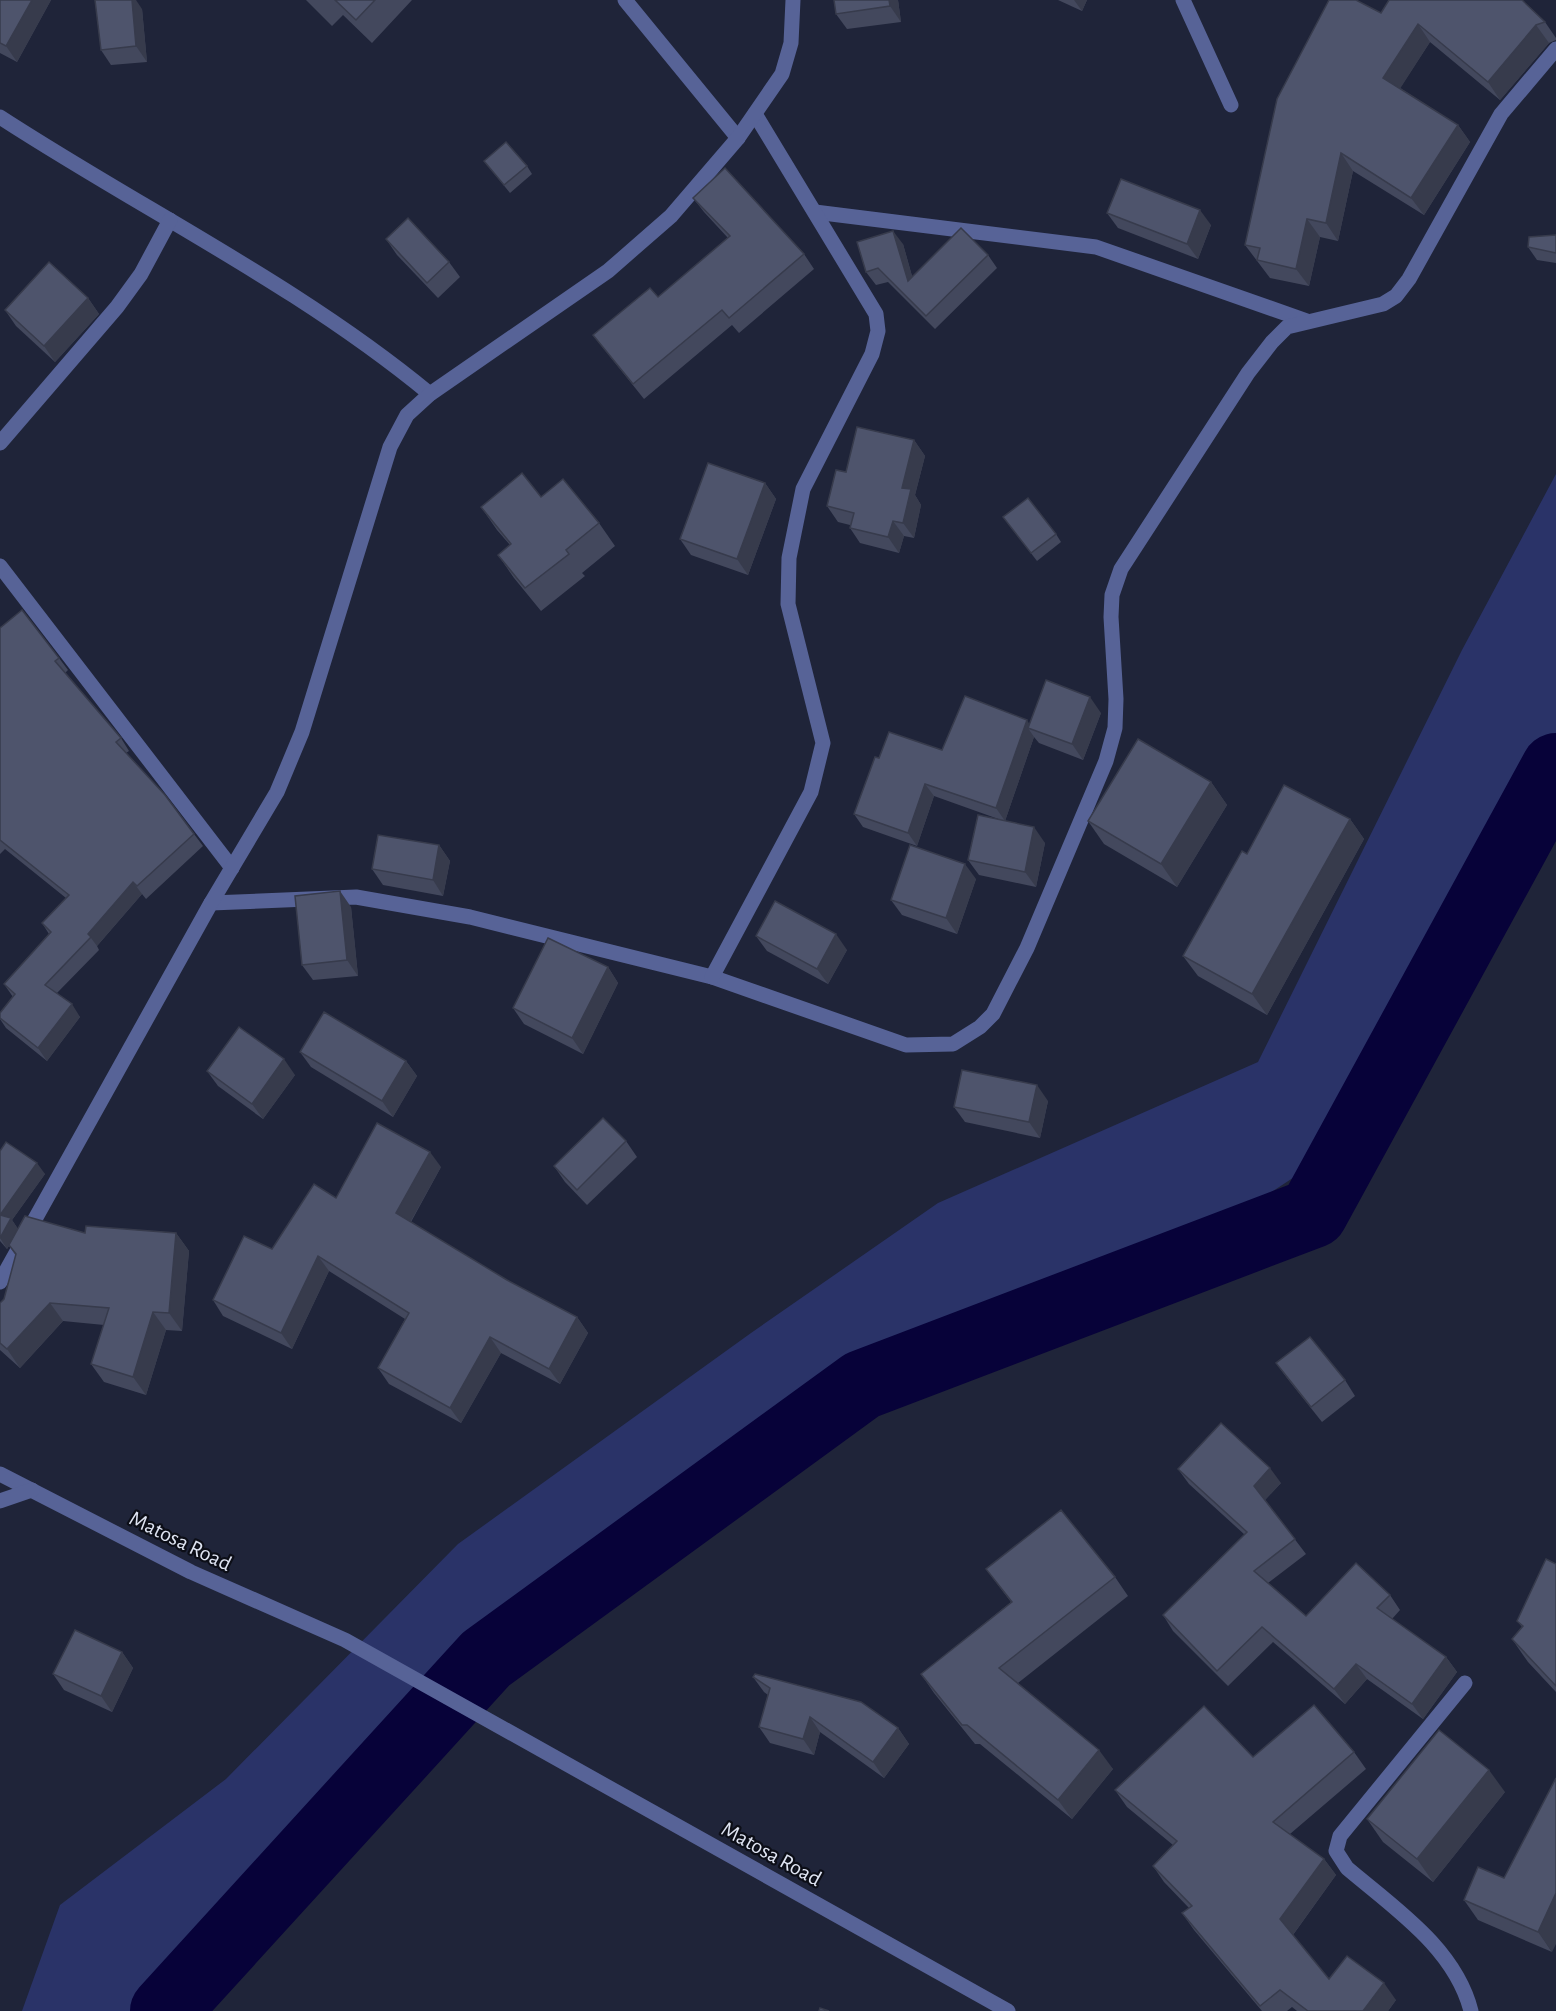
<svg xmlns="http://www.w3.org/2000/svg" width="1556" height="2011" font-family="'Alegreya Sans',sans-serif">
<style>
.green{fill:#2a3368}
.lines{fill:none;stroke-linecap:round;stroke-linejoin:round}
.river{stroke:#070239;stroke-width:70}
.minor{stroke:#576397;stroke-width:15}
.wall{fill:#43485d}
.shaded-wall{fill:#373b4c}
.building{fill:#4e546c;stroke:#373b4c;stroke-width:1.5}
.labels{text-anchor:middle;stroke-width:4.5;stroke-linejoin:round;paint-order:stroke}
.street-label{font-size:22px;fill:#dfe4f2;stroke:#0c0e17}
</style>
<rect width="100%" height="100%" fill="#1f2439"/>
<path class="green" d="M1556 474V754L1405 1104 1062 1330 743 1477 297 1844 166 1985 168 2011H22L60 1905 226 1779 458 1544 751 1333 938 1203 1258 1062 1462 650Z"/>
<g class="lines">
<path class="river" d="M165 2011 486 1659 862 1385 1313 1213 1556 768"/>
<g class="minor">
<path d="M625 0 738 138"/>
<path d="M1183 0 1231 105"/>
<path d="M0 117C143 210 298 285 430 394"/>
<path d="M815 212 1096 247 1307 321"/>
<path d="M0 443 117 307 141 274 170 220"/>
<path d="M0 566 232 868"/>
<path d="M211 903 356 897 470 917 712 977 906 1045 953 1044 980 1027 993 1014 1027 948 1106 761 1115 728 1116 699 1111 617 1112 595 1121 569 1248 373 1272 342 1287 327 1383 304 1396 296 1409 279 1501 114 1556 49"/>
<path d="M712 977 811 792 823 743 788 604 789 558 803 489 872 354 878 331 876 314 755 114"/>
<path d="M0 1282 211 903 277 792 302 732 390 447 407 415 430 394 608 271 671 216 738 138 782 74 791 43 793 0"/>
<path d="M0 1474 191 1572 345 1640 1008 2011"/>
<path d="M0 1501 32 1490"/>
<path d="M1465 1683 1340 1836 1336 1851 1347 1868C1394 1908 1455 1948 1471 2011"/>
</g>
</g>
<g class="wall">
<path d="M0 0H51L17 62 0 53Z"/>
<path d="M306 0H412L372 43 343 15 332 26Z"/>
<path d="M898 0 901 22 847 29 836 14Z"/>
<path d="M1058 0H1087L1082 11Z"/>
<path d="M142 9 147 62 111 65 101 50Z"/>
<path d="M1381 13 1545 22 1556 38V40L1549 43 1500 100 1430 42 1400 88 1458 125 1470 142 1424 215 1353 171 1338 241 1320 237 1309 286 1270 278 1245 245Z"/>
<path d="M484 161 527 166 532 174 510 193Z"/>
<path d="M693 198 804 254 814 269 739 333 732 325 644 399 604 349 593 335 658 297 728 238 704 212Z"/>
<path d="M1107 213 1211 225 1198 259 1118 228Z"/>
<path d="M1556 235V263L1537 260 1528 247Z"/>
<path d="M386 239 449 262 460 277 438 298 397 255Z"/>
<path d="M903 244 912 276 988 255 997 268 935 329 888 282 876 285 866 272Z"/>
<path d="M88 298 99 314 55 362 16 326 5 310Z"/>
<path d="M914 440 925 456 915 495 921 505 914 538 904 536 899 553 860 543 850 528V525L838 522 827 506 846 472Z"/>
<path d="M765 483 776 499 748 575 691 555 680 539Z"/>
<path d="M541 497 599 523 615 546 582 573 585 576 541 611 514 578 498 555 510 545 497 530 481 507Z"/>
<path d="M1003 517 1056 534 1061 542 1037 561Z"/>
<path d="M0 628 59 658 68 670 65 673 121 738 129 751 126 753 194 834 203 846 146 899 142 894 97 946 99 950 57 993 80 1017 47 1061 6 1028 0 1019V1013L13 997 4 984 49 934 42 923 66 898 5 849 0 854Z"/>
<path d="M1101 713 1083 760 1039 743 1034 737 1005 821 1045 843 1036 887 979 875 968 860 1004 821 934 796 917 846 863 827 854 814 879 758 942 750 1029 724Z"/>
<path d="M1211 782 1227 805 1177 887 1104 844 1088 821Z"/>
<path d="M1350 819 1364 839 1267 1015 1198 976 1183 956 1247 854Z"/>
<path d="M439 845 450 861 443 896 383 885 372 869Z"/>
<path d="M976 879 957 934 902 915 891 900Z"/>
<path d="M351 907 358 976 313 980 302 965Z"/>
<path d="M756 936 847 950 828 984 767 951Z"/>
<path d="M608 967 618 983 583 1054 524 1024 513 1008Z"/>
<path d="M300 1052 406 1061 417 1076 393 1117 311 1067Z"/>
<path d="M207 1071 295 1075 263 1119 218 1086Z"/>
<path d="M1048 1101 1040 1138 965 1122 954 1107Z"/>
<path d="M626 1141 637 1157 587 1205 565 1182 554 1166Z"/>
<path d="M0 1151 45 1174 12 1220 18 1229 85 1233H176L189 1251 182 1331 166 1330 146 1395 104 1382 91 1364 104 1325 63 1321 20 1368 0 1350V1303L4 1299 16 1256 9 1246 7 1249 0 1241Z"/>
<path d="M441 1167 411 1222 507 1280 577 1317 588 1333 560 1384 501 1353 461 1423 389 1384 378 1368 405 1319 329 1271 292 1349 223 1316 213 1300 272 1249 336 1198Z"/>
<path d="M1276 1363 1345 1380 1355 1396 1322 1422 1287 1378Z"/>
<path d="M1178 1469 1281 1483 1265 1500 1306 1554 1268 1583 1306 1616 1390 1595 1400 1610 1392 1619 1446 1657 1457 1672 1423 1719 1367 1679 1345 1704 1273 1642 1228 1686 1173 1631 1163 1615 1245 1535 1189 1484Z"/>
<path d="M1556 1564V1692L1528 1662 1512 1639 1522 1627 1517 1621Z"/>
<path d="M986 1569 1115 1577 1128 1596 1018 1683 1113 1769 1072 1819 980 1744H975L934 1693 921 1674 1011 1602Z"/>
<path d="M122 1652 133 1668 112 1712 64 1690 53 1674Z"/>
<path d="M753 1677 898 1728 909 1744 884 1778 820 1732 814 1755 770 1743 759 1727 768 1695 764 1692Z"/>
<path d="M1354 1752 1366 1769 1290 1834 1324 1859 1336 1875 1293 1935 1329 1979 1396 2000 1388 2011H1297L1292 2007 1287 2011H1262L1194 1930 1182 1913 1189 1908 1164 1882 1153 1866 1173 1845 1127 1807 1115 1790 1253 1757Z"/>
<path d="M1505 1792 1433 1882 1383 1842 1367 1819Z"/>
<path d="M1504 1878 1552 1952 1478 1920 1464 1900Z"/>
</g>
<g class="shaded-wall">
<path d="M32 0H51L17 62 6 46Z"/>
<path d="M132 0H136L142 9 147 62 136 46Z"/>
<path d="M889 0H898L901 22 890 6Z"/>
<path d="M1074 0H1087L1082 11Z"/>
<path d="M1418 24 1430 42 1396 95 1383 78Z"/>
<path d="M1536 25 1549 43 1500 100 1488 82Z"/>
<path d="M1458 125 1470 142 1424 215 1411 198Z"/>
<path d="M1341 153 1353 171 1338 241 1326 223Z"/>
<path d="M1200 210 1211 225 1198 259 1187 244Z"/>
<path d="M1307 219 1320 237 1309 286 1296 269Z"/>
<path d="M893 231 903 244 917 294 908 281Z"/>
<path d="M88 298 99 314 55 362 44 346Z"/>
<path d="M914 440 925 456 915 495 921 505 914 538 903 523 902 488Z"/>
<path d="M765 483 776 499 748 575 737 559Z"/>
<path d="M893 521 904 536 899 553 888 537Z"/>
<path d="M1090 697 1101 713 1083 760 1072 744Z"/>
<path d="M1027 720 1033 730 1028 728 1034 737 1005 821 996 808Z"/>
<path d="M1211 782 1227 805 1177 887 1161 864Z"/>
<path d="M925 784 934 796 917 846 908 833Z"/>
<path d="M1350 819 1364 839 1267 1015 1252 994Z"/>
<path d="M1034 827 1045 843 1036 887 1025 872Z"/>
<path d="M439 845 450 861 443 896 433 880Z"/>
<path d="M965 864 976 879 957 934 946 918Z"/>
<path d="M133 882 142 894 97 946 88 934Z"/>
<path d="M340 891 351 907 358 976 347 960Z"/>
<path d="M836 934 847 950 828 984 817 969Z"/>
<path d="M608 967 618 983 583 1054 572 1038Z"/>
<path d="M72 1004 80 1017 47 1061 38 1048Z"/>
<path d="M284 1059 295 1075 263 1119 252 1104Z"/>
<path d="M406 1061 417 1076 393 1117 382 1101Z"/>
<path d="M1037 1085 1048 1101 1040 1138 1029 1122Z"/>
<path d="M430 1152 441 1167 407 1228 396 1213Z"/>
<path d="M37 1163 45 1174 12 1220 18 1229 7 1249 0 1238V1215Z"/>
<path d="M176 1233 189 1251 182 1331 169 1313Z"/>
<path d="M318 1256 329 1271 292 1349 281 1333Z"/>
<path d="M50 1303 63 1321 20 1368 7 1349Z"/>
<path d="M153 1312 166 1330 146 1395 133 1377Z"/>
<path d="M577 1317 588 1333 560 1384 549 1369Z"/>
<path d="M490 1337 501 1353 461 1423 450 1408Z"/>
<path d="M1270 1468 1281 1483 1264 1501 1254 1486Z"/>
<path d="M122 1652 133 1668 112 1712 101 1696Z"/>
<path d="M1446 1657 1457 1672 1423 1719 1412 1704Z"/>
<path d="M1356 1664 1367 1679 1345 1704 1334 1689Z"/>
<path d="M810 1717 820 1732 814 1755 803 1739Z"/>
<path d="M898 1728 909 1744 884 1778 873 1762Z"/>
<path d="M1099 1750 1113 1769 1072 1819 1058 1800Z"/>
<path d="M1489 1770 1505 1792 1433 1882 1417 1859Z"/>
<path d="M1324 1859 1336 1875 1292 1936 1280 1919Z"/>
<path d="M1556 1893V1944L1552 1952 1538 1932Z"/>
<path d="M1384 1983 1396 2000 1388 2011H1363Z"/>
</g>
<g class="building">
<path d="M0 0H32L6 46 0 43Z"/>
<path d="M95 0H132L136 46 101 50Z"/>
<path d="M335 0H375L356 20Z"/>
<path d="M834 0H889L890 6 836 14Z"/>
<path d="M1329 0H1356L1381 13 1389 0H1522L1545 22 1536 25 1488 82 1418 24 1383 78 1458 125 1411 198 1341 153 1326 223 1307 219 1296 269 1257 260 1260 248 1245 245 1277 99Z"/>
<path d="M506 142 527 166 504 185 484 161Z"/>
<path d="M725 168 804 254 729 318 722 310 633 384 593 335 650 288 658 297 730 236 693 198Z"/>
<path d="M1121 179 1200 210 1187 244 1107 213Z"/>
<path d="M408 218 449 262 427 283 386 239Z"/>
<path d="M961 228 988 255 926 316 878 268 866 272 857 242 893 231 908 281Z"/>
<path d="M1556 235V253L1528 247 1529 237Z"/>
<path d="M49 262 88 298 44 346 5 310Z"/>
<path d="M857 427 914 440 902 488 911 489 903 523 893 521 888 537 850 528 854 513 827 506 836 470 846 472Z"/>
<path d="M708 463 765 483 737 559 680 539Z"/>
<path d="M522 473 541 497 563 479 599 523 566 550 569 554 525 588 498 555 511 544 481 507Z"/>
<path d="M1028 498 1056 534 1031 553 1003 517Z"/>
<path d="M22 610 59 658 55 661 121 738 116 742 165 795 194 834 137 886 133 882 88 934 91 937 45 985 72 1004 38 1048 0 1018V1013L15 994 4 984 51 932 42 923 69 895 0 840V628Z"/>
<path d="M1046 680 1090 697 1072 744 1028 728Z"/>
<path d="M965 696 1027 720 996 808 925 784 908 833 854 814 875 757 879 758 889 732 942 750Z"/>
<path d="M1138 739 1211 782 1161 864 1088 821Z"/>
<path d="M1284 785 1350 819 1252 994 1183 956 1242 851 1247 854Z"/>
<path d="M978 815 1034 827 1025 872 968 860Z"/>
<path d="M378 835 439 845 433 880 372 869Z"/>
<path d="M910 845 965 864 946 918 891 900Z"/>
<path d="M340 891 347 960 302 965 295 896Z"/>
<path d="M775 901 836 934 817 969 756 936Z"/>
<path d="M548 938 608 967 572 1038 513 1008Z"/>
<path d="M324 1012 406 1061 382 1101 300 1052Z"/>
<path d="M239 1027 284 1059 252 1104 207 1071Z"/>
<path d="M962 1070 1037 1085 1029 1122 954 1107Z"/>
<path d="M603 1118 626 1141 577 1190 554 1166Z"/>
<path d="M377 1123 430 1152 396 1213 507 1280 577 1317 549 1369 490 1337 450 1408 378 1368 409 1313 318 1256 281 1333 213 1300 244 1236 272 1249 314 1184 336 1198Z"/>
<path d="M6 1142 37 1163 0 1215 11 1218 0 1238V1151Z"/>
<path d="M25 1216 85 1233 86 1226 176 1233 169 1313 153 1312 133 1377 91 1364 109 1308 50 1303 7 1349 0 1343V1303L4 1299 16 1254 9 1245Z"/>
<path d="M1310 1337 1345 1380 1311 1407 1276 1363Z"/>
<path d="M1221 1423 1270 1468 1254 1486 1295 1539 1254 1571 1306 1616 1356 1563 1390 1595 1377 1608 1446 1657 1412 1704 1356 1664 1334 1689 1262 1627 1217 1671 1163 1615 1247 1532 1178 1469Z"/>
<path d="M1061 1510 1115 1577 999 1668 1099 1750 1058 1800 967 1725H962L921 1674 1012 1602 986 1569Z"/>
<path d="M1546 1559 1556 1564V1686L1512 1639 1523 1626 1517 1621Z"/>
<path d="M75 1630 122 1652 101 1696 53 1674Z"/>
<path d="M755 1674 861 1702 898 1728 873 1762 810 1717 803 1739 759 1727 770 1688 753 1677Z"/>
<path d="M1314 1705 1354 1752 1273 1822 1324 1859 1280 1919 1329 1979 1347 1956 1384 1983 1363 2011H1308L1280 1990 1260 2006 1182 1913 1192 1906 1153 1866 1177 1841 1115 1790 1204 1706 1253 1757Z"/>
<path d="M1439 1730 1489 1770 1417 1859 1367 1819Z"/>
<path d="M1556 1778V1893L1538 1932 1464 1900 1478 1867 1504 1878Z"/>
<path d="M820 2008 829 2011H819Z"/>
</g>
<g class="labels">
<g class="street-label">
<text transform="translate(181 1540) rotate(26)" y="8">Matosa Road</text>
<text transform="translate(772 1853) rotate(29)" y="8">Matosa Road</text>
</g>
</g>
</svg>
